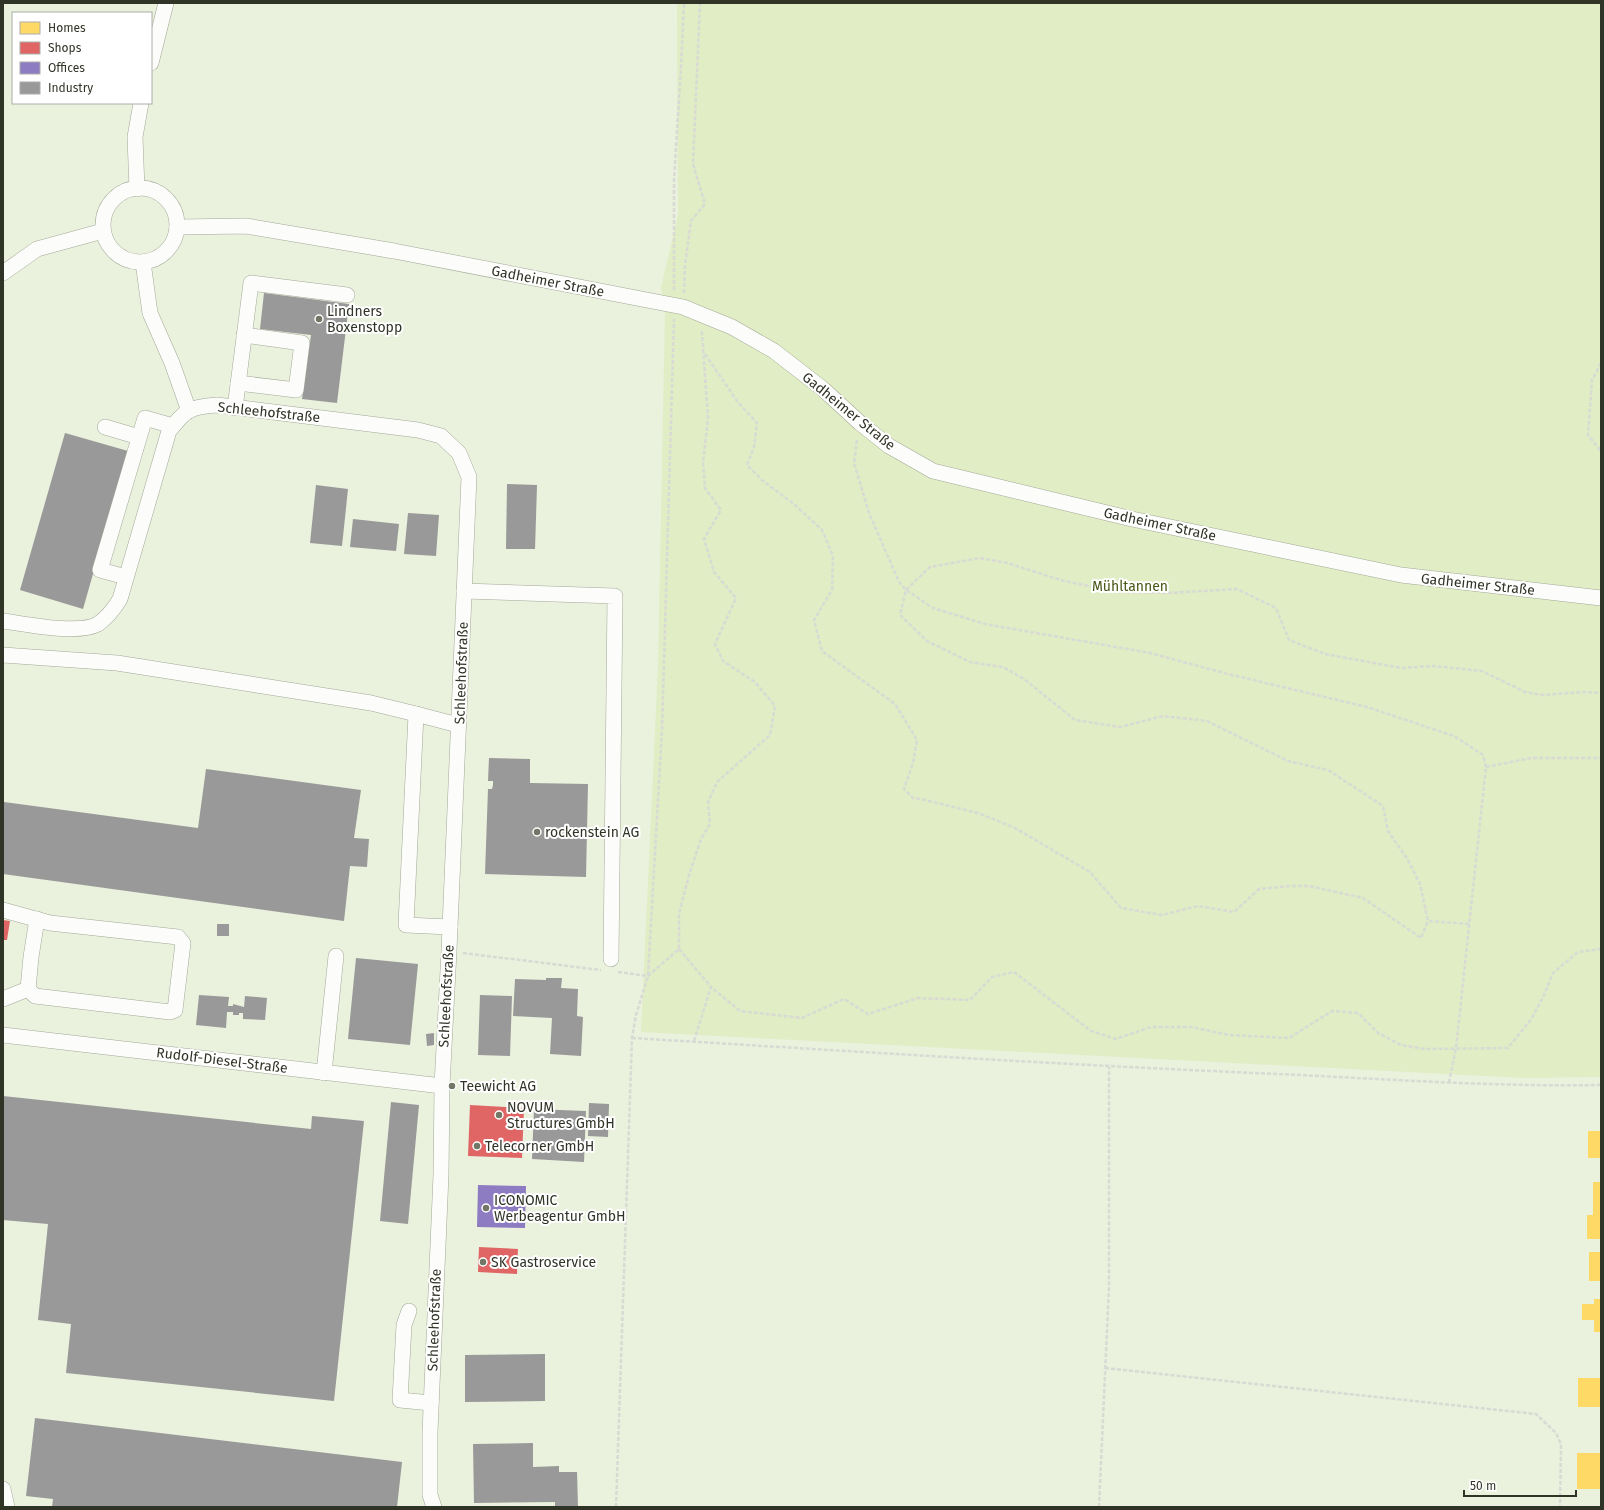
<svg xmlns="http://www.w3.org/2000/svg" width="1604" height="1510" font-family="'Fira Sans',sans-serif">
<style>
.green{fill:#e0edc5}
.homes{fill:#ffd966}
.shops{fill:#e06666}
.offices{fill:#8e7cc3}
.industry{fill:#999}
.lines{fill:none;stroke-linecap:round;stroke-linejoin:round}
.minor-casing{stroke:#a3a899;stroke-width:16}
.path{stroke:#d8dad4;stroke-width:2.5;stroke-dasharray:4 2;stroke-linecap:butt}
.minor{stroke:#fcfdfa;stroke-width:15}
.poi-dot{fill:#717666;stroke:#fff;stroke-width:1.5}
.labels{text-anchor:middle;stroke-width:4;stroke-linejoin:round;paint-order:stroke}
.street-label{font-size:14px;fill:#303426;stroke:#fff}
.poi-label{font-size:14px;fill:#303426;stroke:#fff;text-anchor:start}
.park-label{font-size:14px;fill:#485714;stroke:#fff}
</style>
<rect width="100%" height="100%" fill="#eaf1dd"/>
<path class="green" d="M677 3H1601V1077L1523 1078 641 1032 658 667 665 313 661 288 678 215Z"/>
<g class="homes">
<rect x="1588" y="1131" width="13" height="27"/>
<path d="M1593 1182H1601V1239H1587V1215H1593Z"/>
<rect x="1589" y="1252" width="12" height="29"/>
<path d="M1594 1299H1601V1332H1594V1320H1582V1304H1594Z"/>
<rect x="1578" y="1378" width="23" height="29"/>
<rect x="1577" y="1453" width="24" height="36"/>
</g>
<g class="shops">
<path d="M3 920 10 921 7 940H4V944Z"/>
<path d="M470 1105 524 1108 522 1158 468 1156Z"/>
<path d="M479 1247 518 1249 517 1274 478 1272Z"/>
</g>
<path class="offices" d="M478 1185 526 1186 525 1228 477 1227Z"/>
<g class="industry">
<path d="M264 293 349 304 337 403 302 399 311 335 260 329Z"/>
<path d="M65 433 128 451 83 609 20 590Z"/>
<path d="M507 484 537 485 535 549H506Z"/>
<path d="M316 485 348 489 342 546 310 543Z"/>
<path d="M408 513 439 515 436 556 404 554Z"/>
<path d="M353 519 399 524 396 551 350 547Z"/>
<path d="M489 758 530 759V783L588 784 586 877 485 874 488 789H492L493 785V781H488Z"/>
<path d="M206 769 361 790 354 838 369 839 367 867 350 866 344 921 3 874 4 802 198 828Z"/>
<rect x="217" y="924" width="12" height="12"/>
<path d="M356 958 418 964 410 1045 348 1039Z"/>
<path d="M546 978H562L561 988 578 989 577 1016 583 1017 581 1056 550 1054 552 1018 513 1016 515 979 546 980Z"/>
<path d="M199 995 229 997 228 1006H233V1004L244 1007 245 996 267 998 265 1020 243 1019V1013H239V1015H233V1012H227L226 1028 196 1025Z"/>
<path d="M480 995 512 996 510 1056 478 1055Z"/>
<path d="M434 1033V1045L427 1046 426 1034Z"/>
<path d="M3 1096 311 1129 312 1116 364 1121 334 1401 66 1373 71 1324 38 1320 48 1224 3 1220Z"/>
<path d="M391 1102 419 1105 408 1224 380 1221Z"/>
<path d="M589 1103 609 1104 608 1137 588 1136Z"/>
<path d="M534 1109 586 1111 584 1162 532 1159Z"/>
<path d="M545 1354V1401L465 1402V1355Z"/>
<path d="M35 1418 402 1462 397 1507H52L53 1499 26 1496Z"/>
<path d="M533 1443V1467L559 1466V1472H577L578 1507H555V1502L474 1503 473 1444Z"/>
</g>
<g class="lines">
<defs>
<g id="minor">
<path d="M151 63 166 3"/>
<circle cx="140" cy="225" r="37"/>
<path d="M137 189 135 137 141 103"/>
<path d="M177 227 246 226 394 251 683 307 732 327 774 351 823 389 860 423 889 446 933 471 1132 519 1401 575 1601 598"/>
<path d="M143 262 150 313 172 363 189 411"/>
<path d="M3 273 37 249 103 231"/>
<path d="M238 383 296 390 302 343 244 335"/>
<path d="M235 408 251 283 347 295"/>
<path d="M105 427 139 437"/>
<path d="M126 577 100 570 145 418 173 426"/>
<path d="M464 591 615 596 611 959"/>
<path d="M3 621C26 624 78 635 98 624 108 617 114 609 120 599L169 431C186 410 188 407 217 405L418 430 441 436 459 453 469 477 449 951 442 1086 441 1175 430 1432V1495L434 1507"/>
<path d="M3 655 117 663 371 703 416 714"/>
<path d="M3 910 50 923 178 937 183 943 175 1010 170 1012 35 996 28 989 31 957 37 919"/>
<path d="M450 927 406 925 416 714 458 725"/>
<path d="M3 999 28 989"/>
<path d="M3 1035 442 1086"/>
<path d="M324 1073 336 956"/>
<path d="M409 1311 404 1325 400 1400 431 1403"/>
<path d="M3 1489 7 1507"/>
</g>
</defs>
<use href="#minor" class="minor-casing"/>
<g class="path">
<path d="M674 290V180L681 67 684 3"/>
<path d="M684 293 685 265 691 221 705 204 693 164 700 3"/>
<path d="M705 354 737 401 757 423 754 447 747 465 763 481 794 504 822 530 833 556 832 590 814 620 822 651 895 704 917 740 913 763 904 789 913 798 925 800 978 813 1015 828 1090 872 1121 908 1162 915 1198 906 1234 912 1259 889 1290 886H1309L1363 898 1421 938 1428 921"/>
<path d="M1601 363 1592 380 1588 435 1601 451"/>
<path d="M857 440 854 463 869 513 899 582 906 590 933 608 985 624 1150 653 1228 674 1367 707 1454 736 1483 755 1486 767 1456 1048 1449 1082"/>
<path d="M1486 767 1531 758H1601"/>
<path d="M1469 924 1428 921 1420 884 1408 860 1388 831 1383 806 1328 770 1288 761 1207 721 1163 716 1120 727 1075 720 1024 679 1003 667 970 662 927 641 900 615 906 590 930 567 980 558 1007 563 1064 581 1119 592 1168 593 1237 589 1276 608 1289 640 1325 654 1401 668 1433 666 1482 671 1525 692 1542 695 1584 692 1601 693"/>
<path d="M679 949 711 987"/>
<path d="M463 953 601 970"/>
<path d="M618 972 648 976 679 949V914L689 875 701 839 710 824 708 802 717 782 770 735 775 706 755 682 723 661 715 644 736 598 714 572 704 539 721 510 705 488 703 463 708 418 702 333 700 330"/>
<path d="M632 1038C848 1051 1063 1065 1279 1074 1386 1079 1494 1087 1601 1085"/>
<path d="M694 1041 711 987 740 1011 802 1018 844 999 868 1014 918 998 970 1000 992 977 1014 972 1091 1031 1116 1039 1151 1027H1191L1229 1035 1289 1038 1332 1011 1358 1013 1378 1033 1401 1045 1425 1049 1508 1048 1532 1018 1544 995 1553 973 1578 952 1601 949"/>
<path d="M1105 1368 1536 1414 1556 1433 1561 1444 1560 1507"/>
<path d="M616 1507 632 1038 636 1015 648 976 662 730 674 319"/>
<path d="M1099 1507 1109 1286V1067"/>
</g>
<use href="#minor" class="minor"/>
</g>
<g class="poi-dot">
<circle cx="319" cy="319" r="4"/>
<circle cx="537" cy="832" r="4"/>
<circle cx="452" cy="1086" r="4"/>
<circle cx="499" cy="1115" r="4"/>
<circle cx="477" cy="1146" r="4"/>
<circle cx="486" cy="1208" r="4"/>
<circle cx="483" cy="1262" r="4"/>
</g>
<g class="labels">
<g class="street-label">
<text transform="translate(548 281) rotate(11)" y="5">Gadheimer Straße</text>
<text transform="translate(849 411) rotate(39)" y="5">Gadheimer Straße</text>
<text transform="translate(269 412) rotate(6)" y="5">Schleehofstraße</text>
<text transform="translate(1160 524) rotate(12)" y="5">Gadheimer Straße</text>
<text transform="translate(1478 584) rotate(6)" y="5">Gadheimer Straße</text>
<text transform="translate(461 673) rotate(-88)" y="5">Schleehofstraße</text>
<text transform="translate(446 996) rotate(-87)" y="5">Schleehofstraße</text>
<text transform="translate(222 1060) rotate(7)" y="5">Rudolf-Diesel-Straße</text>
<text transform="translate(434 1320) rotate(-88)" y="5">Schleehofstraße</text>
</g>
<g class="poi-label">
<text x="327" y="316">Lindners<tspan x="327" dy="16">Boxenstopp</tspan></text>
<text x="545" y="837">rockenstein AG</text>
<text x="460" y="1091">Teewicht AG</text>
<text x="507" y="1112">NOVUM<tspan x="507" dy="16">Structures GmbH</tspan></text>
<text x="485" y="1151">Telecorner GmbH</text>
<text x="494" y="1205">ICONOMIC<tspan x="494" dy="16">Werbeagentur GmbH</tspan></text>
<text x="491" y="1267">SK Gastroservice</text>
</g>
<g class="park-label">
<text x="1130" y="591">Mühltannen</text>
</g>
</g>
<rect width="1604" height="1510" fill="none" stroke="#303426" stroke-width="8"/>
<rect x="12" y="12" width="140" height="92" fill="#ffffff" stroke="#acaea8"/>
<rect x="20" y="22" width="20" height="12" fill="#ffd966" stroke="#acaea8"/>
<text x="48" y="32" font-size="12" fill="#303426">Homes</text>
<rect x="20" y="42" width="20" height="12" fill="#e06666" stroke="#acaea8"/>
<text x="48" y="52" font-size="12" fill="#303426">Shops</text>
<rect x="20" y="62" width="20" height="12" fill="#8e7cc3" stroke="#acaea8"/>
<text x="48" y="72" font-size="12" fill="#303426">Offices</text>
<rect x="20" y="82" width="20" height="12" fill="#999999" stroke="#acaea8"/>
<text x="48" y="92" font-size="12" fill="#303426">Industry</text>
<path d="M1464 1490v6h112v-6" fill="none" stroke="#303426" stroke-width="2"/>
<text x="1470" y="1490" font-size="12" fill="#303426" stroke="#ffffff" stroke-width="3" paint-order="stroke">50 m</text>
</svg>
